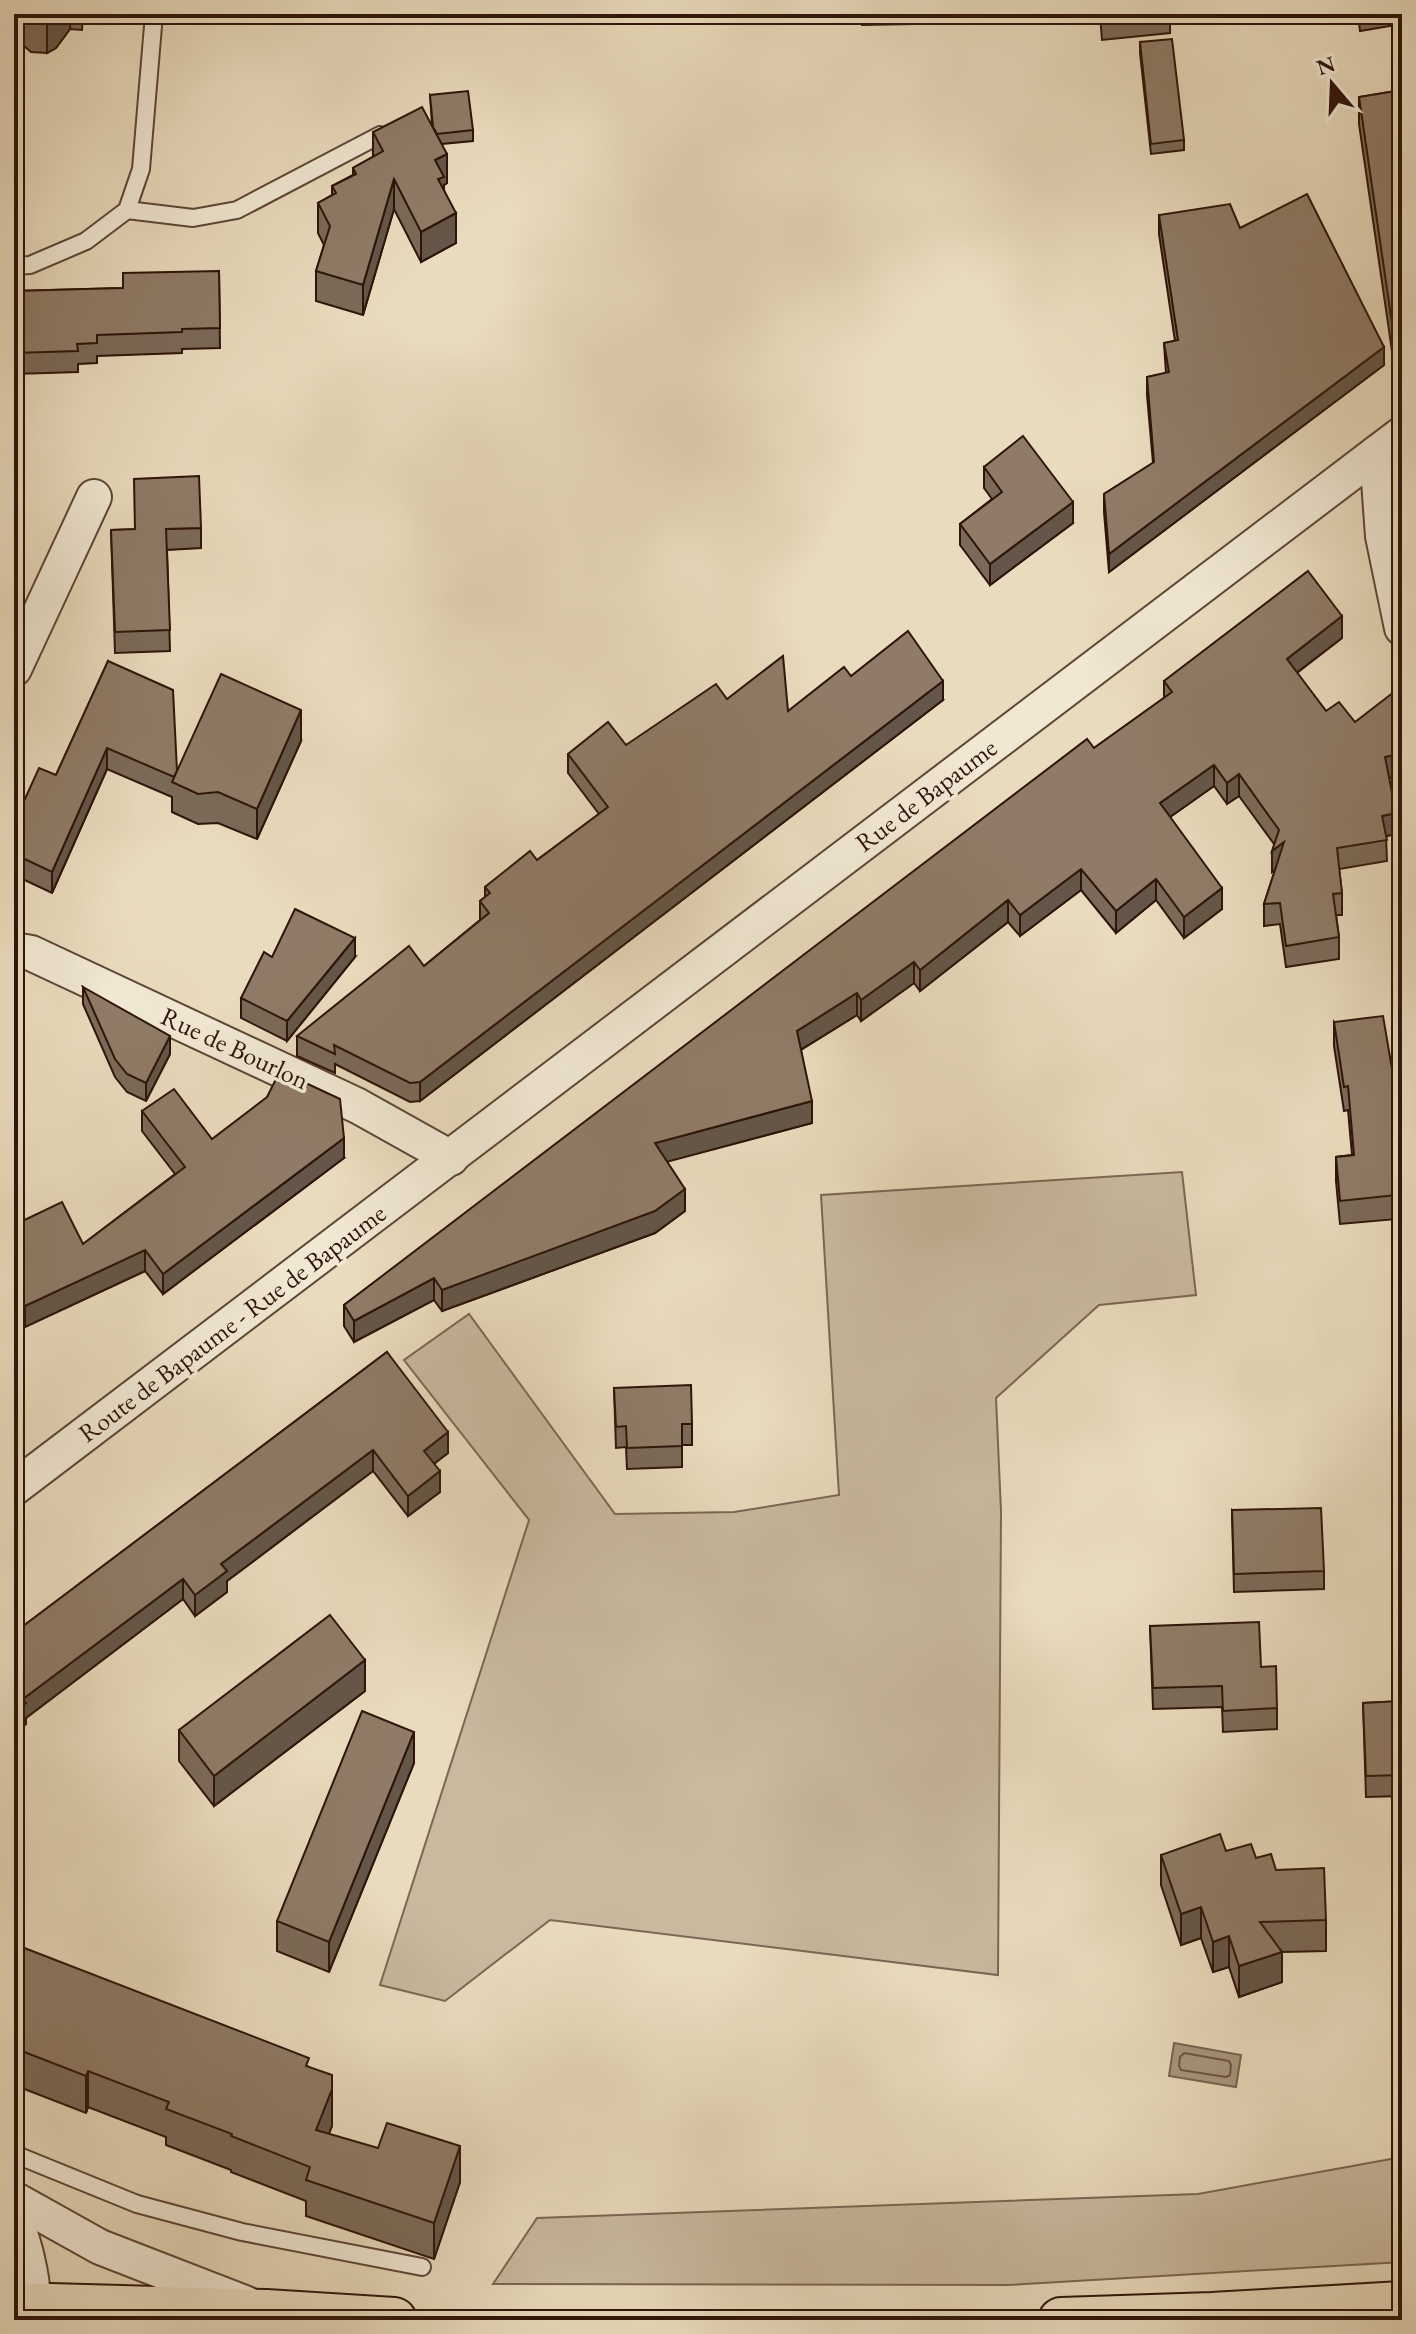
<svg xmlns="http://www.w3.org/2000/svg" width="1416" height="2334" font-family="'EB Garamond',serif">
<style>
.green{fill:#c9b99f;stroke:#7c6654;stroke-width:2}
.water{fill:#a99780;stroke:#786351;stroke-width:2}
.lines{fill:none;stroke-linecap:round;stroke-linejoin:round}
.shore{stroke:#6c5645;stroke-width:2}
.service-casing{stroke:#5d4637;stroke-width:20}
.minor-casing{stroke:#5d4637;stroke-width:38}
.primary-casing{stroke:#2e140a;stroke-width:48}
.service{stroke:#f1e8d4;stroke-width:16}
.minor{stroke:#f1e8d4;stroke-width:34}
.primary{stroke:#e9dbbd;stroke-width:44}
.wall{fill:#7b6a59;stroke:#2e140a;stroke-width:2}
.shaded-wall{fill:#645648;stroke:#2e140a;stroke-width:2}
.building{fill:#8f7b67;stroke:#2e140a;stroke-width:2}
.labels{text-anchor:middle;stroke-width:7;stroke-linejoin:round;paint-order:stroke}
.street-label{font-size:26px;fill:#2e140a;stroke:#f1e8d4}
</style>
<rect width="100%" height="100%" fill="#e9dbbd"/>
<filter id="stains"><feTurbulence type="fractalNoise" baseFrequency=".0025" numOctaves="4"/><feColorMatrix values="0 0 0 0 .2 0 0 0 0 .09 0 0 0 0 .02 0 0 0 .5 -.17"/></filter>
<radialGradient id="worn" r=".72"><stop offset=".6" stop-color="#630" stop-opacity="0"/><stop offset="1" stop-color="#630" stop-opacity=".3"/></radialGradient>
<g class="green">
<path d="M1182 1172 1196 1295 1099 1305 996 1398 1001 1511 998 1975 550 1920 445 2001 380 1985 529 1520 404 1360 469 1314 615 1514 734 1512 839 1495 821 1195Z"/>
<path d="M1402 2157V2262L1008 2285 493 2284 537 2218 1198 2194Z"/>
</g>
<path class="water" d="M1174 2043 1241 2055 1236 2087 1169 2076Z"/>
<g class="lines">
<path class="shore" d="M1184 2053 1229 2061 1231 2065 1230 2075 1226 2077 1181 2070 1179 2066 1180 2057Z"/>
<defs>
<g id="service">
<path d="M127 210 193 218 237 210 380 135"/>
<path d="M14 266 30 265 86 241 127 210 141 169 154 14"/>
<path d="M14 2154 137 2204 242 2232 422 2267"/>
</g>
<g id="minor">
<path d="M1377 453 1383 536 1402 628"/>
<path d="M14 669 94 497"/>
<path d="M14 950 31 953 358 1106 451 1158"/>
<path d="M14 1488 1402 434"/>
<path d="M14 2199 100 2247 247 2304"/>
<path d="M14 2220C26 2243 37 2295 32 2320"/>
</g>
<g id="primary">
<path d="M14 2305 266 2312 394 2320"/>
<path d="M1061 2320 1212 2315 1402 2304"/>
</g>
</defs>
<use href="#service" class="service-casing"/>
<use href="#minor" class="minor-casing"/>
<use href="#primary" class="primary-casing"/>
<use href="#service" class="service"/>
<use href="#minor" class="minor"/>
<use href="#primary" class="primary"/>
</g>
<g class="wall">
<path d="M14 14H83L82 30 70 29 56 48 47 53 31 52 23 45 14 28Z"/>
<path d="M861 14H914V24L862 25Z"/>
<path d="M1100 14H1170V33L1102 40Z"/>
<path d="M1358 14H1402V24L1360 31Z"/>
<path d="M1140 42 1184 140V150L1151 154 1140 53Z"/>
<path d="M1402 90V351L1393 358 1359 124V97Z"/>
<path d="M430 95 473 130V141L442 144 447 183 444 185V190L456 243 421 262 394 209 363 315 316 301V271L324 245 318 233V203L332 195V186L353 175V168L373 157V132L432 124Z"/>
<path d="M1159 215 1240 228 1384 365 1109 572 1104 512V494L1153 463 1147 395V377L1166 373 1164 343 1175 341 1159 234Z"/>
<path d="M219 271 220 348 182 349V353L97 356V363L78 364V372L14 374V291L123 288Z"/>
<path d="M984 467 1073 523 990 585 960 545V524L992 499 984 488Z"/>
<path d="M201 528V548L167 550 170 651 115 653 111 530Z"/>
<path d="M1342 638 1297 673 1326 711 1355 722 1402 774 1389 778 1396 834 1386 836 1387 861 1339 869 1342 893V915H1336L1339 937V959L1286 967 1280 924 1264 926V904L1275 870 1272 872 1274 844 1239 796 1227 804 1214 786 1170 817 1222 909 1184 938 1156 900 1116 933 1081 890 1020 936 1008 922 920 991 914 983 861 1021 857 1015 801 1050 812 1123 667 1161 685 1211 655 1233 442 1311 434 1300 354 1342 344 1326V1305L1094 748 1164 698V681Z"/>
<path d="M108 661 177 771 301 741 257 839 218 823 198 824 172 812V797L107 769 52 893 14 875V823L56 775Z"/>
<path d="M851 676 943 700 420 1101 410 1102 335 1064V1073L297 1056V1036L424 966 480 920V901L485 897V887L537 860 599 814 568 773V754L626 745 727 699 788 711Z"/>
<path d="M355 957 287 1041 241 1018V998Z"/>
<path d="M83 987 170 1054 146 1101 127 1092 115 1077 83 1004Z"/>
<path d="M1334 1022 1399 1110H1402V1329L1396 1219 1340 1224 1336 1181V1157L1352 1155 1348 1110 1344 1111 1334 1046Z"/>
<path d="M142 1111 212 1139 344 1158 163 1294 145 1271 25 1327 21 1320 14 1225 83 1244 175 1174 142 1131Z"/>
<path d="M387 1352 448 1453 434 1464 440 1492 408 1516 373 1471 227 1581V1592L195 1616 183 1599 26 1718V1724L14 1733V1633Z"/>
<path d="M614 1388 692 1424V1445H682V1467L627 1469 626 1447 616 1448Z"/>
<path d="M1402 1475V1541H1399L1398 1476Z"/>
<path d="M1232 1510 1324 1571V1589L1234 1592Z"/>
<path d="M1150 1626 1261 1667 1277 1708V1729L1223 1732 1222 1707 1153 1709Z"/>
<path d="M365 1691 214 1806 179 1761V1730Z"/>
<path d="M1402 1701V1796L1366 1797 1363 1703Z"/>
<path d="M414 1763 329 1972 277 1951V1921Z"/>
<path d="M1226 1851 1256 1858 1276 1870 1326 1920V1951L1282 1952V1982L1239 1997 1229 1967 1213 1972 1201 1938 1181 1945 1161 1885V1855Z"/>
<path d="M14 1944 309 2067 332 2126 328 2134 460 2182 434 2259 306 2216V2201L231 2172V2170L166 2145V2137L88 2107 86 2113 14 2085Z"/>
</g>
<g class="shaded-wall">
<path d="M59 14H70V29L56 48 47 53V23Z"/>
<path d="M447 154V183L444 185V207L435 160Z"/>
<path d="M394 179V209L363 315V285Z"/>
<path d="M456 213V243L421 262V232Z"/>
<path d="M1402 323V351L1393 358V330Z"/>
<path d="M1384 347V365L1109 572V554Z"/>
<path d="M1073 502V523L990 585V564Z"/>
<path d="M1342 616V638L1287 680V659Z"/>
<path d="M943 681V700L420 1101V1082Z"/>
<path d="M301 710V741L257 839V809Z"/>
<path d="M107 748V769L52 893V872Z"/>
<path d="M1402 753V774L1385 779V757Z"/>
<path d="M1214 765V786L1160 824V803Z"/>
<path d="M1239 774V796L1227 804V783Z"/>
<path d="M1396 813V834L1382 837V816Z"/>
<path d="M1284 842V863L1272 872V851Z"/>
<path d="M1081 869V890L1020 936V915Z"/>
<path d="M1156 879V900L1116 933V911Z"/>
<path d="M1222 888V909L1184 938V917Z"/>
<path d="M1008 900V922L920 991V970Z"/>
<path d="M355 938V957L287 1041V1021Z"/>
<path d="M914 962V983L861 1021V1000Z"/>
<path d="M857 993V1015L797 1052V1031Z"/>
<path d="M170 1036V1054L146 1101V1083Z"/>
<path d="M18 1053V1074L14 1076V1055Z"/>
<path d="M812 1101V1123L655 1165V1143Z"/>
<path d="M344 1138V1158L163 1294V1274Z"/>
<path d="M685 1189V1211L655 1233 442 1311V1290Z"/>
<path d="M145 1250V1271L25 1327V1306Z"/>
<path d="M434 1278V1300L354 1342V1321Z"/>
<path d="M21 1299V1320L14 1323V1303Z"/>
<path d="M448 1432V1453L424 1471V1451Z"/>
<path d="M373 1450V1471L227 1581V1592L195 1616V1595L221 1564Z"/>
<path d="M440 1471V1492L408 1516V1496Z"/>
<path d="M183 1579V1599L26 1718V1724L14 1733V1712L23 1699Z"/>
<path d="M365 1660V1691L214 1806V1776Z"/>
<path d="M414 1732V1763L329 1972V1942Z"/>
<path d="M1201 1907V1938L1181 1945V1914Z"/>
<path d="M1229 1936V1967L1213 1972V1942Z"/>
<path d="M1282 1952V1982L1239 1997V1966Z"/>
<path d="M88 2071V2107L86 2113V2076Z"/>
<path d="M332 2089V2126L316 2167V2130Z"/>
<path d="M460 2146V2182L434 2259V2223Z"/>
</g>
<g class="building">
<path d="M22 14H59L56 17 47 23 31 22Z"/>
<path d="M1172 39 1184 140 1151 144 1140 42Z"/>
<path d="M1402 90V323L1393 330 1359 97Z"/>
<path d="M468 91 473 130 437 134 433 127 430 95Z"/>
<path d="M422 107 447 154 435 160 444 177 438 179 456 213 421 232 394 179 363 285 316 271 330 226 318 203 336 193 332 186 356 174 353 168 383 151 373 132Z"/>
<path d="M1307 194 1384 347 1109 554 1104 494 1154 462 1147 377 1169 372 1164 343 1178 340 1159 215 1230 204 1240 228Z"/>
<path d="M219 271 220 328 182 329V332L97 335V343L77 344 78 351 14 353V291L123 288V273Z"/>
<path d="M1023 436 1073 502 990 564 960 524 1002 492 984 467Z"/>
<path d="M199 476 201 528 166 529 170 630 115 632 111 530 135 529 134 479Z"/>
<path d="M1308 571 1342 616 1287 659 1326 711 1339 702 1355 722 1399 688 1402 711V753L1385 757 1396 813 1382 816 1387 840 1337 848 1342 893 1333 894 1339 937 1286 946 1280 903 1264 904 1284 842 1272 851 1279 830 1239 774 1227 783 1214 765 1160 803 1222 888 1184 917 1156 879 1116 911 1081 869 1020 915 1008 900 920 970 914 962 861 1000 857 993 797 1031 812 1101 655 1143 685 1189 655 1211 442 1290 434 1278 354 1321 344 1305 1087 739 1094 748 1172 692 1164 681Z"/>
<path d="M908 631 943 681 420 1082 410 1083 334 1045 335 1054 297 1036 409 946 424 966 489 913 480 901 490 893 485 887 530 851 537 860 608 807 568 754 608 722 626 745 716 684 727 699 783 656 788 711 844 667 851 676Z"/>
<path d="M108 661 173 690 177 771 174 777 107 748 52 872 14 854V823L39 768 56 775Z"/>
<path d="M221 674 301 710 257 809 218 792 198 794 172 782Z"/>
<path d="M295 909 355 938 287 1021 241 998 264 952 272 957Z"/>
<path d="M83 987 170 1036 146 1083 127 1074 115 1059Z"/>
<path d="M1383 1016 1399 1110H1402V1305L1396 1195 1340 1201 1336 1157 1354 1155 1348 1086 1344 1087 1334 1022Z"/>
<path d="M280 1071 340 1099 344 1138 163 1274 145 1250 25 1306 21 1299 14 1303V1225L62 1202 83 1244 185 1167 142 1111 174 1089 212 1139 267 1097Z"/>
<path d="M387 1352 448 1432 424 1451 440 1471 408 1496 373 1450 221 1564 227 1571 195 1595 183 1579 23 1699 26 1703 14 1712V1633Z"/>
<path d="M691 1385 692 1424H682V1446L627 1448 626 1426 616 1427 614 1388Z"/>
<path d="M1402 1475V1517H1399L1398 1476Z"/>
<path d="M1321 1508 1324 1571 1234 1574 1232 1510Z"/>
<path d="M330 1615 365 1660 214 1776 179 1730Z"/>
<path d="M1259 1622 1261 1667 1276 1666 1277 1708 1223 1711 1222 1686 1153 1688 1150 1626Z"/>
<path d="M1402 1701V1775L1366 1776 1363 1703Z"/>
<path d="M362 1711 414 1732 329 1942 277 1921Z"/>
<path d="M1220 1834 1226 1851 1251 1844 1256 1858 1271 1854 1276 1870 1324 1868 1326 1920 1260 1922 1282 1952 1239 1966 1229 1936 1213 1942 1201 1907 1181 1914 1161 1855Z"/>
<path d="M14 1944 309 2058 306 2066 332 2075V2089L316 2130 378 2148 387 2123 460 2146 434 2223 306 2180 310 2167 231 2136 232 2134 166 2109 169 2102 88 2071 86 2076 14 2048Z"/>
</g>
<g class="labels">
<g class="street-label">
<text transform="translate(926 795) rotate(-37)" y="9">Rue de Bapaume</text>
<text transform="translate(235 1048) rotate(25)" y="9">Rue de Bourlon</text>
<text transform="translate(232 1323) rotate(-37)" y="9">Route de Bapaume - Rue de Bapaume</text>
</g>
</g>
<rect width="1416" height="2334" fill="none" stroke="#e9dbbd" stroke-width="48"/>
<rect x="16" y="16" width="1384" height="2302" fill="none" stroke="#2e140a" stroke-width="4"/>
<rect x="24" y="24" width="1368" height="2286" fill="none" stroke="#2e140a" stroke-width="2"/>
<g transform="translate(1332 84) rotate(341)" stroke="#f1e8d4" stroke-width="6" paint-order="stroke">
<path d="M0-6L14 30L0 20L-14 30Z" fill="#2e140a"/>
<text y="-12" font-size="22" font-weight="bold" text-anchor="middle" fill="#2e140a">N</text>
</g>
<rect width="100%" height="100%" filter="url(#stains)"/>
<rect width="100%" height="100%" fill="url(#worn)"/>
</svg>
